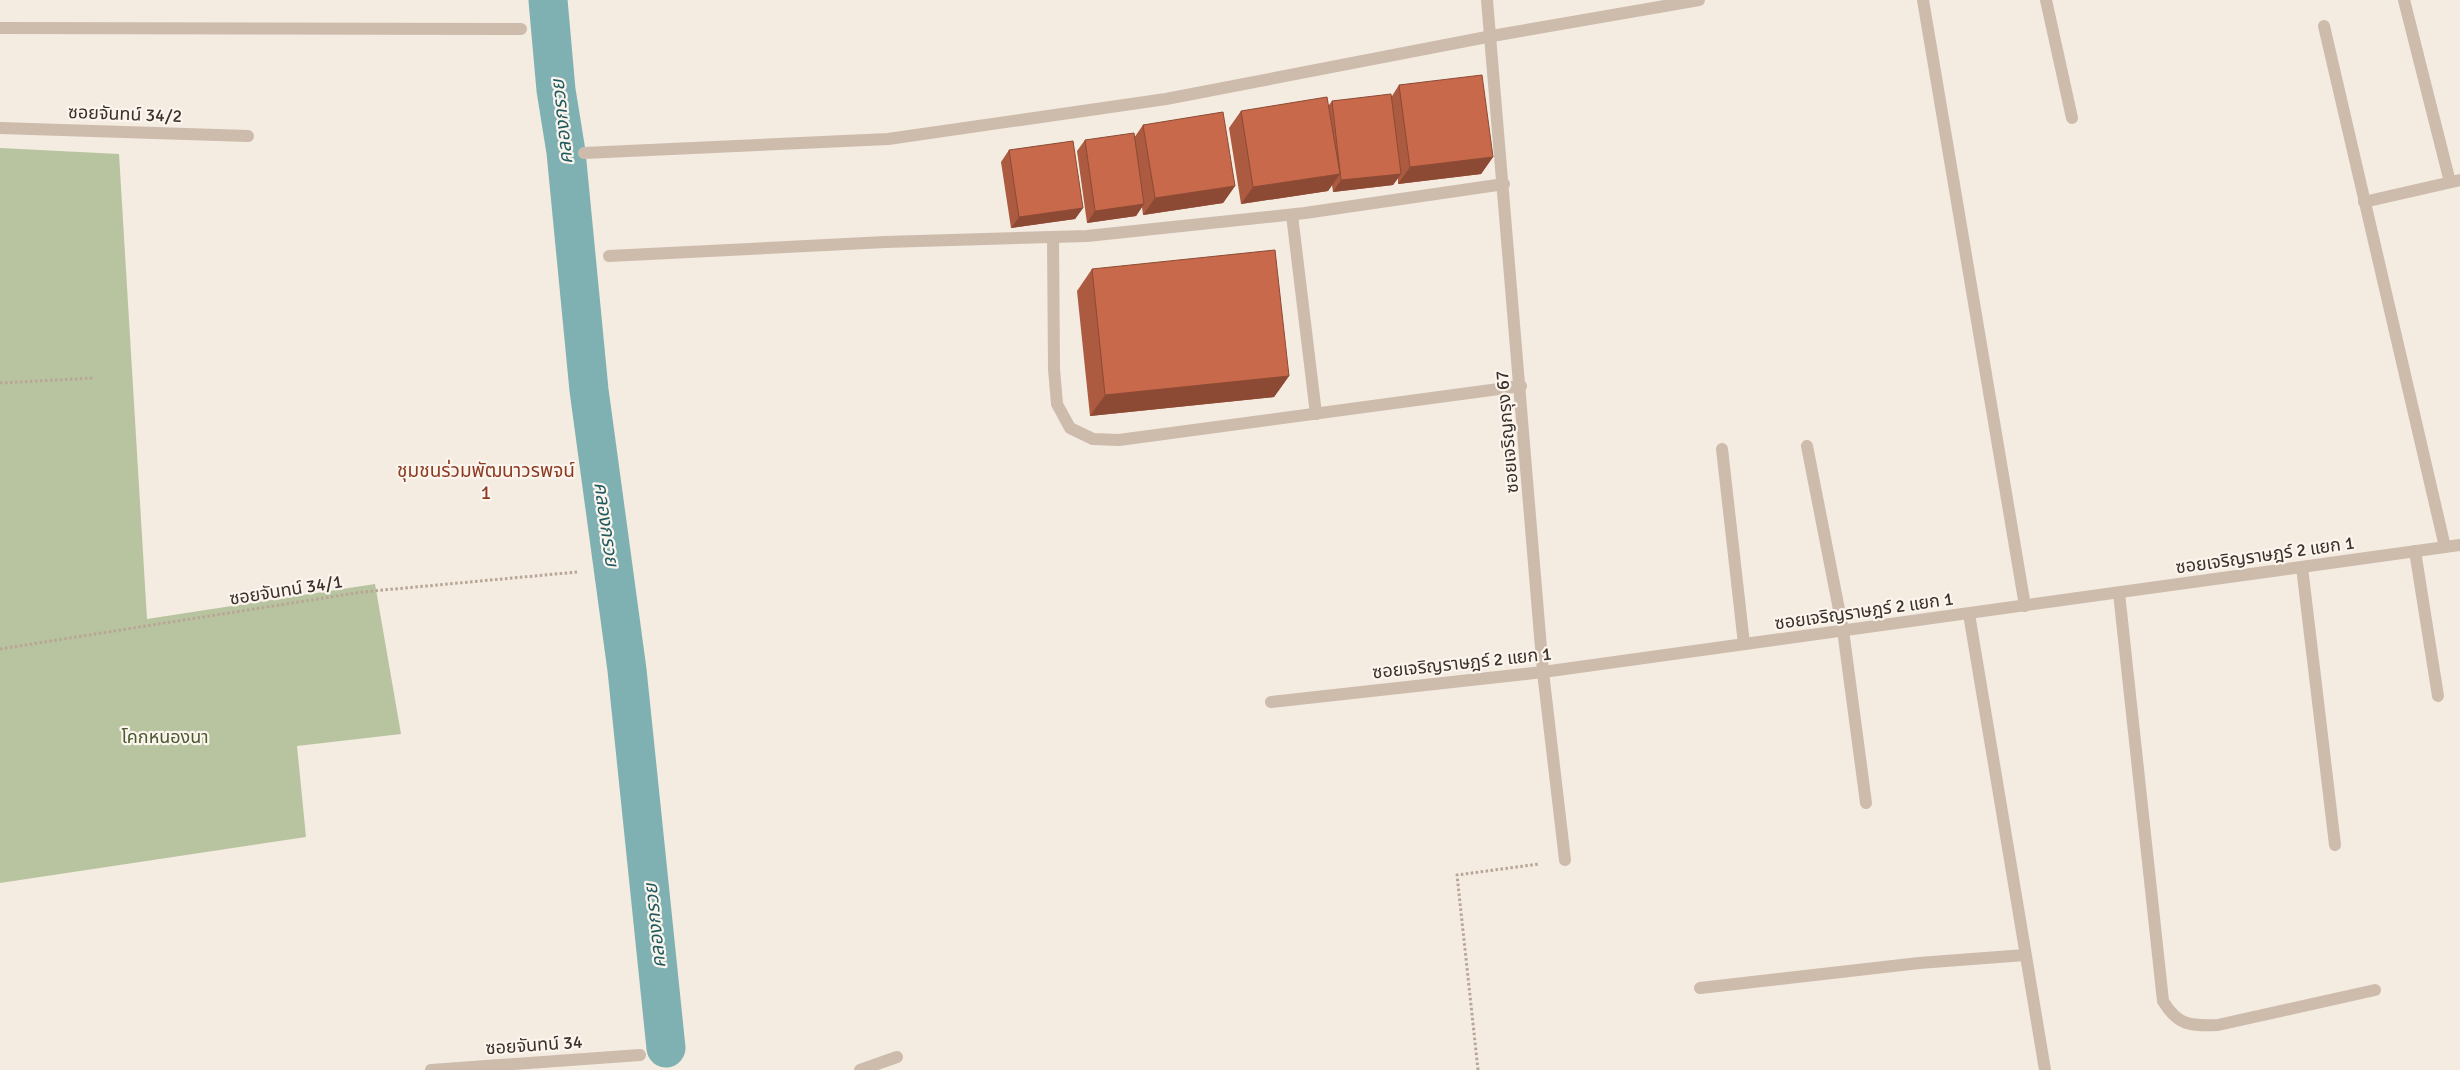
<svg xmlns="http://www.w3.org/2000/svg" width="2460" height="1070" font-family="Signika,'Noto Sans Thai',sans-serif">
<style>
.green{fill:#b8c4a0}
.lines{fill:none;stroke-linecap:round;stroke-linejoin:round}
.canal{stroke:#7fb0b2;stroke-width:39}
.path{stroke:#b9a596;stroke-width:3;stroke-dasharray:2.5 2.5;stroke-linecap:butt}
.lane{stroke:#cdbbac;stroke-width:12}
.street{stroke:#cdbbac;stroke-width:12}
.wall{fill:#ac5a40}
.shaded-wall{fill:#8c4a34}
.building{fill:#c8694b;stroke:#8c4a34}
.labels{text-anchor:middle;stroke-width:4.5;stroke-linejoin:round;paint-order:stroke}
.street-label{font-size:18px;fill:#3b302b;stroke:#fbf5ee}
.park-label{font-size:18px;fill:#4a5a2e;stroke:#fbf5ee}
.water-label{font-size:19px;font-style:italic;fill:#1f5a5e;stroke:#fbf5ee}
.neighbourhood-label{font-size:19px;fill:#8c3b22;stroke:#fbf5ee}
</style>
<rect width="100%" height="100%" fill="#f4ebe1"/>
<path class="green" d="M0 148 119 154 147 619 375 584 401 734 297 746 306 837 0 883Z"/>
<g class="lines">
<path class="canal" d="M548 0 556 90 566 152 589 390 627 670 666 1048"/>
<g class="path">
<path d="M0 383 94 378"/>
<path d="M0 649 362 592 577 572"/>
<path d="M1478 1070 1457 875 1539 864"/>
</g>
<g class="lane">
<path d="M2404 0 2450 182"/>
<path d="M2324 26 2445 547"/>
<path d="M2364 202 2460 180"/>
<path d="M2119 593 2163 1001C2178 1026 2191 1026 2218 1025L2375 990"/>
<path d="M860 1070 897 1057"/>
</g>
<g class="street">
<path d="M1487 0 1543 672 1565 860"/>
<path d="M1923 0 2025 606"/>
<path d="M2046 0 2072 118"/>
<path d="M0 28 521 29"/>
<path d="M0 128 248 136"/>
<path d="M584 153 888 139 1166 99 1492 36 1699 0"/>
<path d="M1292 215 1316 414"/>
<path d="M1053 237 1054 369 1057 404 1070 428 1093 439 1119 440 1521 386"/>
<path d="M609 256 885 242 1087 236 1305 213 1504 184"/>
<path d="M1807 446 1843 630 1866 803"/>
<path d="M1722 449 1744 644"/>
<path d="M2415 551 2438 696"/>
<path d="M2302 567 2335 845"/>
<path d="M1969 614 2045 1070"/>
<path d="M1271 702 1543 672 2460 545"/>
<path d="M1700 988 1919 963 2025 955"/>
<path d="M431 1070 640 1055"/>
</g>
</g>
<g class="wall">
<path d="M1399 85 1493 157 1481 174 1398 184V178L1393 185 1333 192 1332 185 1328 191 1241 204 1229 128 1241 111 1329 105 1332 101 1392 96Z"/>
<path d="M1143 125 1235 186 1223 203 1143 215 1142 207 1136 216 1087 223 1077 151 1085 140 1134 138Z"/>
<path d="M1009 150 1083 208 1075 219 1011 228 1001 162Z"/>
<path d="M1092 269 1289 376 1274 397 1090 416 1077 291Z"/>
</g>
<g class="shaded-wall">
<path d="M1493 157 1481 174 1398 184 1410 167Z"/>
<path d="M1340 174 1328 191 1241 204 1253 187Z"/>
<path d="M1401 174 1393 185 1333 192 1341 180Z"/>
<path d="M1235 186 1223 203 1143 215 1155 198Z"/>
<path d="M1144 204 1136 216 1087 223 1095 211Z"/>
<path d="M1083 208 1075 219 1011 228 1019 217Z"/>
<path d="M1289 376 1274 397 1090 416 1105 395Z"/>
</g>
<g class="building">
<path d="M1482 75 1493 157 1410 167 1399 85Z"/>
<path d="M1391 94 1401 174 1341 180 1332 101Z"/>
<path d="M1327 97 1340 174 1253 187 1241 111Z"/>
<path d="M1223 112 1235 186 1155 198 1143 125Z"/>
<path d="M1134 133 1144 204 1095 211 1085 140Z"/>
<path d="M1073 141 1083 208 1019 217 1009 150Z"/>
<path d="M1275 250 1289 376 1105 395 1092 269Z"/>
</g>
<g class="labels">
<g class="street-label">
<text transform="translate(125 114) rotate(2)" y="6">ซอยจันทน์ 34/2</text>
<text transform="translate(1507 432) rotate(-95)" y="6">ซอยเจริญกรุง 67</text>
<text transform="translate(2265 555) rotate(-8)" y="6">ซอยเจริญราษฎร์ 2 แยก 1</text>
<text transform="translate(286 590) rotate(-9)" y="6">ซอยจันทน์ 34/1</text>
<text transform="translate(1864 611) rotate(-8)" y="6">ซอยเจริญราษฎร์ 2 แยก 1</text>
<text transform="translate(1462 663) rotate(-6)" y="6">ซอยเจริญราษฎร์ 2 แยก 1</text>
<text transform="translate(534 1045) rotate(-4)" y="6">ซอยจันทน์ 34</text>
</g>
<g class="park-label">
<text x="165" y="743">โคกหนองนา</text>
</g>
<g class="water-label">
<text transform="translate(561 122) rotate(-96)" y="7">คลองกรวย</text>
<text transform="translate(607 524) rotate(82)" y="7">คลองกรวย</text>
<text transform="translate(654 926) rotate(-96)" y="7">คลองกรวย</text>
</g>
<g class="neighbourhood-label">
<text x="486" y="477">ชุมชนร่วมพัฒนาวรพจน์<tspan x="486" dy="22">1</tspan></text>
</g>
</g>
</svg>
